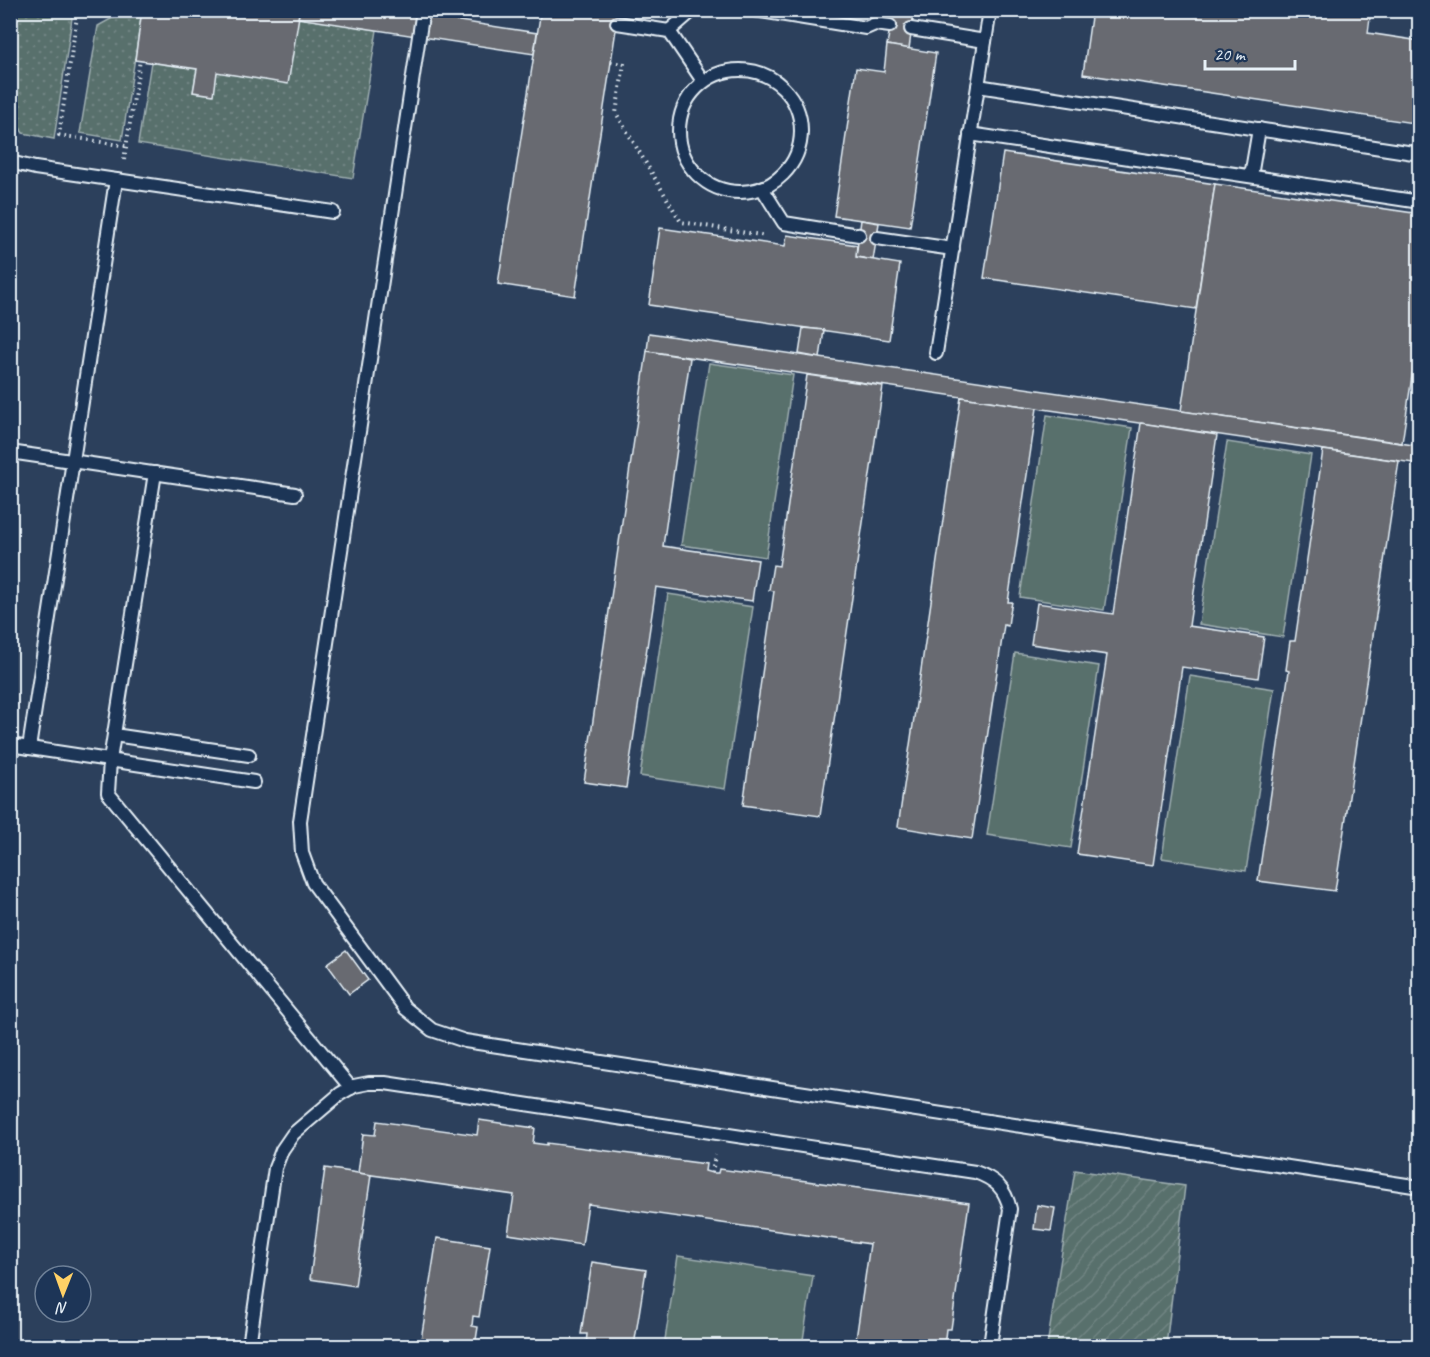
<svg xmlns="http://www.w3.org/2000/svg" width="1430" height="1357" font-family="Caveat,sans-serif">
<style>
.grass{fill:url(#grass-dots);stroke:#a0b0b2;stroke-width:1.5}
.garden{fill:url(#garden-furrows);stroke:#a0b0b2;stroke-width:1.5}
.pitch{fill:#586f6c;stroke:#a0b0b2;stroke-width:1.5}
.building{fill:#676b71;stroke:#e8f1f8;stroke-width:1.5}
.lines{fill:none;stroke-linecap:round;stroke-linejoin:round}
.service-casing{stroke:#e8f1f8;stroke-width:16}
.path{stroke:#e8f1f8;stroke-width:4;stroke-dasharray:1.5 4.5;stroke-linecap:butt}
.service{stroke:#1d3557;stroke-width:12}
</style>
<defs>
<pattern id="grass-dots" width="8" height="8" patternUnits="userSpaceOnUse" patternTransform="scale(1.5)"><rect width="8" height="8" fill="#586f6c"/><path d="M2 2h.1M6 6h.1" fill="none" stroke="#708482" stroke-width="1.8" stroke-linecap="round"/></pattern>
<pattern id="garden-furrows" width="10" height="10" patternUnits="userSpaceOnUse" patternTransform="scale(1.5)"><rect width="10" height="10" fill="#586f6c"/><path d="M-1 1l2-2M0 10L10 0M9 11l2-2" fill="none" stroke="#708482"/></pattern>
</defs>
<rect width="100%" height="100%" fill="#2c405c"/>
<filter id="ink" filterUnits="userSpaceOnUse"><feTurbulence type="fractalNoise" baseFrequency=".0167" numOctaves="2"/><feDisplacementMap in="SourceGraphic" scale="12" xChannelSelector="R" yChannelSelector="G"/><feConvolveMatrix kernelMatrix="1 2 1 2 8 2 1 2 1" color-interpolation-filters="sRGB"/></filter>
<g filter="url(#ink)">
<g class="grass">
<path d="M10 11H73L54 139 23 133 11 115Z"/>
<path d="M125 11 142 13 122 140 80 133 98 26Z"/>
<path d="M298 18 377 30 353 178 138 144 151 62 197 69 193 92 213 95 217 72 288 83Z"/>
</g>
<path class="garden" d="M1075 1170 1185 1186 1166 1346H1047Z"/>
<g class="pitch">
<path d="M709 363 793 375 766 557 681 545Z"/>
<path d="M1047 415 1132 428 1104 610 1020 597Z"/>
<path d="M1227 442 1311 455 1283 637 1199 624Z"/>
<path d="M668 594 753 607 725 789 640 776Z"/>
<path d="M1015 653 1099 666 1071 848 987 835Z"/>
<path d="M1190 676 1274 689 1246 871 1162 858Z"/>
<path d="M678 1256 813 1276 802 1346H664Z"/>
</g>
<g class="building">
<path d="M142 10H300L288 84 217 72 214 95 193 92 197 69 135 60Z"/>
<path d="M300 10H389L537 33 534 54 298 18Z"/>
<path d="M541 10H619L575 296 498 284Z"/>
<path d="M893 10 914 11 909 49 887 45Z"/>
<path d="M912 10H938V14Z"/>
<path d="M1092 10H1371L1368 33 1420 41V124L1083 74Z"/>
<path d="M887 45 936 53 910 227 834 216 856 68 884 72Z"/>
<path d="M1003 153 1215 184 1196 309 984 278Z"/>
<path d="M1215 184 1420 214V323L1402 443 1181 411Z"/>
<path d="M861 220 879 223 873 260 856 257Z"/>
<path d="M660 228 785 246 787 235 857 245 856 257 900 264 889 340 649 305Z"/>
<path d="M803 328 824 330 820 358 799 354Z"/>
<path d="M649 333 1420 446V464L647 351Z"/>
<path d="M647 351 690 358 663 546 758 560 752 601 656 587 626 788 584 782Z"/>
<path d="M807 375 883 386 820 816 743 805 774 591 769 590 773 565 779 566Z"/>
<path d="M961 397 1037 408 1008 602H1012L1009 618 1008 626 1004 625 972 839 898 827Z"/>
<path d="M1141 423 1217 435 1189 626 1264 637 1258 678 1182 667 1153 865 1077 854 1107 655 1031 644 1037 603 1113 614Z"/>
<path d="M1323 450 1399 461 1335 891 1258 881 1289 671 1286 670 1290 641H1295Z"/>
<path d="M1420 872V904L1415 903Z"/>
<path d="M346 950 368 980 349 994 327 964Z"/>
<path d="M479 1120 535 1128 533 1143 547 1145V1143L706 1164 705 1171 712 1173H718L719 1169 969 1203 951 1329H946L944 1346H855L870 1244 588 1204 582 1245 508 1234 514 1195 358 1173 363 1134 375 1135 377 1121 477 1135Z"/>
<path d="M325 1168 371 1175 355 1286 310 1279Z"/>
<path d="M1037 1205 1055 1208 1051 1231 1034 1229Z"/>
<path d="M437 1238 490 1246 479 1317 473 1316 472 1326 478 1327 475 1346H420Z"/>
<path d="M592 1262 646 1270 634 1346H579L580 1344 586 1345 587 1334H581Z"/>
</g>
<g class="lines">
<defs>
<g id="service">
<path d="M423 10 300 821 302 853 313 883 405 1008 432 1030 465 1041 1420 1187"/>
<path d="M754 10 866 28 875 24 890 26"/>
<path d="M617 23 669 31 703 81"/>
<path d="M911 29 985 41"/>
<path d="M669 31 693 10"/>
<circle cx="740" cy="131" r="61"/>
<path d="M978 86 1420 154"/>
<path d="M970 134 1420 202"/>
<path d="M10 162 35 168 333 212"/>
<path d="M1251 176 1259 129"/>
<path d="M762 188 784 223 859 235"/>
<path d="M877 238 953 249"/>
<path d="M936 353 990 10"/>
<path d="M10 452 295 494"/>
<path d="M155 473 110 760 108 793 351 1088"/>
<path d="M114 735 249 755"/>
<path d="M10 745 254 782"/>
<path d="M29 748 116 180"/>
<path d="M249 1346 275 1168 282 1150 293 1134 340 1094 354 1086 369 1083H385L975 1172C995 1179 1005 1188 1010 1209L990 1346"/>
</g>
</defs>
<use href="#service" class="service-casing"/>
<g class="path">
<path d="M78 10 59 135 126 146"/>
<path d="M611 62 624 64 616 113 681 222 766 236"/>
<path d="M124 160 140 60"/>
<path d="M712 1173 715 1155"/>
</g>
<use href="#service" class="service"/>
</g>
</g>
<rect width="1430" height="1357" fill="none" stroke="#1d3557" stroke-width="36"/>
<rect x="18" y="18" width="1394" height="1321" fill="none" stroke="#e8f1f8" stroke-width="2" filter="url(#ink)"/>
<g transform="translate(63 1294) rotate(181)"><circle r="28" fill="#1d3557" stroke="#6e8097" stroke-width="1.5"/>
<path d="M0-4.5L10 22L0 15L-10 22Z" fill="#ffd166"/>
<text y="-9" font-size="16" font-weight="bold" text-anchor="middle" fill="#e8f1f8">N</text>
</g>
<path d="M1205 60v9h90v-9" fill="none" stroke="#e8f1f8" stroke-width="3"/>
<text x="1214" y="60" font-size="18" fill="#e8f1f8" stroke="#1d3557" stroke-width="4.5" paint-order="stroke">20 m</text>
</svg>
